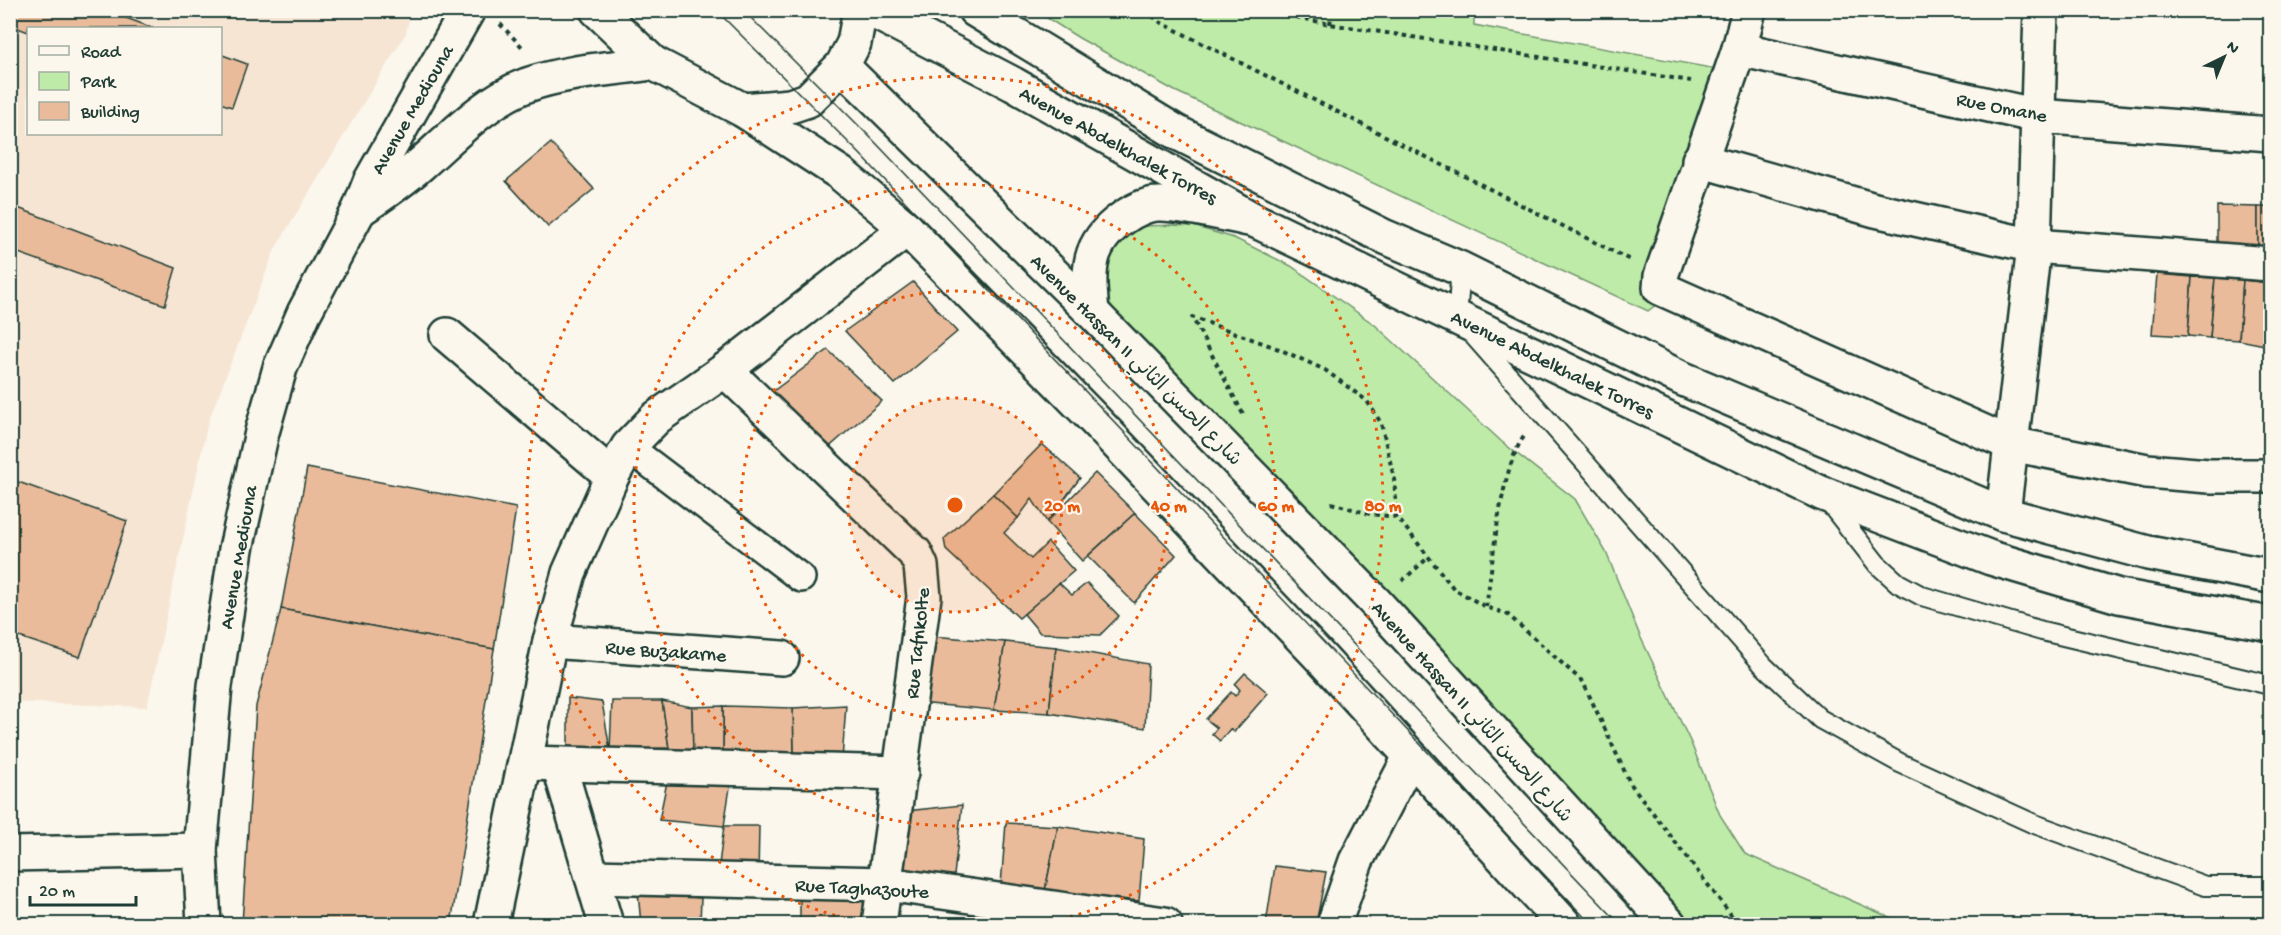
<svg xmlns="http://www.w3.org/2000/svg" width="2281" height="935" font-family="'Gochi Hand','Playpen Sans Arabic',sans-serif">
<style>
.built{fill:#f6e5d3;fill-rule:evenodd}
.green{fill:#bfeba8;stroke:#6f946e;stroke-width:1.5}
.building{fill:#eabb9a;stroke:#1f3d34;stroke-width:1.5}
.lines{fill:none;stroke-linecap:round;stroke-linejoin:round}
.service-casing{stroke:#1f3d34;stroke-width:22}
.pedestrian-casing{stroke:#1f3d34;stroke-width:32}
.minor-casing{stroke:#1f3d34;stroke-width:38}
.tertiary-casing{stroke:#1f3d34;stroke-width:38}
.trunk-casing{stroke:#1f3d34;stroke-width:38}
.path{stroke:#1f3d34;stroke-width:4;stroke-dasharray:4.5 4.5;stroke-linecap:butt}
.service{stroke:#fbf7ec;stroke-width:18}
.pedestrian{stroke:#fbf7ec;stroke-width:27}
.minor{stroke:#fbf7ec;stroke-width:33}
.tertiary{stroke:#fbf7ec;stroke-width:33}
.trunk{stroke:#fbf7ec;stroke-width:33}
.tram{stroke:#1f3d34;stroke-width:1.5}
.ring{fill:none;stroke:#e8590c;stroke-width:3;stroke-dasharray:3 6}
.labels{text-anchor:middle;stroke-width:4.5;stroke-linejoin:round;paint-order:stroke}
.street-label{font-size:20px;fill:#1f3d34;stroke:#fbf7ec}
.centre{fill:#e8590c;stroke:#fbf7ec;stroke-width:3}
.ring-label{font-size:18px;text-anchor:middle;font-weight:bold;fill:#e8590c;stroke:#fbf7ec;stroke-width:4.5;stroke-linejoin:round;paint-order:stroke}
</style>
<rect width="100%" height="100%" fill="#fbf7ec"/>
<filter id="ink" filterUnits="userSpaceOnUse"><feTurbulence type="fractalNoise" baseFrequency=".0167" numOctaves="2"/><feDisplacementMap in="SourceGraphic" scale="12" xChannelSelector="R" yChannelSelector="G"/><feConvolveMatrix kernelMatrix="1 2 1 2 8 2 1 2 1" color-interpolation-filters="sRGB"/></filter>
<g filter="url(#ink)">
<path class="built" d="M11 11H411L406 33 275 249 208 422 147 707 11 702ZM28 28H220V134H28Z"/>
<g class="green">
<path d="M1036 11H1474V25L1717 69 1666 297 1648 311 1175 91 1079 38Z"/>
<path d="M1170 225 1193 226 1234 238 1291 266 1375 325 1502 442 1575 499 1606 552 1640 636 1691 743 1720 815 1745 854 1905 924H1682L1097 300C1102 275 1107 237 1136 228 1146 225 1159 226 1170 225Z"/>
</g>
<g class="building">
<path d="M10 10H105L153 28H28V32L10 25Z"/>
<path d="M220 54 247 64 232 107 220 103Z"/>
<path d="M551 143 594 189 548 227 506 181Z"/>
<path d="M10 205 176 268 165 305 10 250Z"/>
<path d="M2217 206 2258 207V253H2217Z"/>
<rect x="2258" y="207" width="12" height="46"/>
<path d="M2157 274 2192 277 2188 336 2152 334Z"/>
<path d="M2192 277 2215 278 2210 338 2188 336Z"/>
<path d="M2215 278 2243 280 2239 340 2210 338Z"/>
<path d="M2243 280 2269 283 2270 346 2239 340Z"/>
<path d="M913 282 957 332 895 384 845 331Z"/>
<path d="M828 350 882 401 826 450 768 395Z"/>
<path d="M1042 444 1080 478 1047 522 1032 499 1018 518 993 494Z"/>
<path d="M307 468 516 508 494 649 281 609Z"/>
<path d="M1095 473 1135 513 1082 561 1047 522Z"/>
<path d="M10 479 127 521 80 657 10 634Z"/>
<path d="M993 494 1018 518 1004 533 1031 559 1048 542 1074 571 1019 618 946 550 944 539Z"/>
<path d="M1135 513 1176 555 1134 603 1088 556Z"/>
<path d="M1059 583 1072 595 1087 583 1119 616 1100 635 1040 633 1024 614Z"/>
<path d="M281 609 494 649 451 924H242L256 706Z"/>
<path d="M919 635 1005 642 994 710 919 703Z"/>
<path d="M1005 642 1056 647 1049 713 994 710Z"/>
<path d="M1056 647 1148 664 1145 728 1049 713Z"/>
<path d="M1245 673 1268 693 1234 732 1230 729 1220 741 1212 734 1217 728 1206 719 1231 692 1235 696 1240 690 1235 684Z"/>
<path d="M568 698 602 702 610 750 568 759Z"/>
<path d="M612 701H662L669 748 610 750Z"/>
<path d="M662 701 692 707 693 756 669 748Z"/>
<path d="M846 705 842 760 794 756 793 708Z"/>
<path d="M723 706 793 708 794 756H723Z"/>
<path d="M723 706V756H693L692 707Z"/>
<path d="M668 777 731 781 724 826 659 820Z"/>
<path d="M962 805 953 884 900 879 906 811Z"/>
<path d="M1006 823 1058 826 1045 891 1001 885Z"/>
<path d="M724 826H759L758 875 718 872Z"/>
<path d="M1058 826 1144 839 1139 901 1045 891Z"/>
<path d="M1275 866 1326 872 1316 924H1266Z"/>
<path d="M638 892 701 898 700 924H641Z"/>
<path d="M800 894 864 899 862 924H800Z"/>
<path d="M970 906 1043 912 1042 924H970Z"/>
</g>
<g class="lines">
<defs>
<g id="service">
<path d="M1461 269 1457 317 1764 666 1820 719 1900 763 2032 823 2205 886H2270"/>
<path d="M1826 499 1877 564 1898 583 1922 596 2042 631 2270 685"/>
</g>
<path id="pedestrian" d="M628 447 801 578"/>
<g id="minor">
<path d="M1749 10 1739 49 1661 276 1660 288 2011 444 2147 471 2209 476H2270"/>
<path d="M1739 49 2038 116 2270 134"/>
<path d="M1699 160 1875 210 2034 246 2270 264"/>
<path d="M447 335 612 476"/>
<path d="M725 370 915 553 921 566 924 597 879 924"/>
<path d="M2003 514 2034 246 2041 10"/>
<path d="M550 641 782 658"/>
<path d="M526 763 901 773"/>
<path d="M559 765 606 924"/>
<path d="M592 877 886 884 1165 924"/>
<path d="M491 924 550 641 569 573 612 476 628 447 656 418 725 370 907 229"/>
<path d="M1334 924 1356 861 1410 757"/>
</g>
<g id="tertiary">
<path d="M871 10 1013 84 1254 220 1821 493 1991 558 2119 596 2270 624"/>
<path d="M975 10 1176 132 1383 236 1461 269 1681 378 2003 514 2148 553 2270 576"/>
<path d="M359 210C380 196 402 181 421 164 454 135 485 101 527 85 567 71 612 69 653 63"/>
<path d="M10 854 200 850"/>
<path d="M204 924 200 850 215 686 236 549 262 432 280 368 304 313 359 210 370 182 468 10"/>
</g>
<g id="trunk">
<path d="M597 10 653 63 743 110 840 173 907 229 1089 414 1321 658 1564 924"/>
<path d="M842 66 1092 312 1377 604 1669 924"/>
<path d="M743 110 790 106 808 100 842 66 854 43 860 10"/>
<path d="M1092 312C1088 270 1086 244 1123 218 1133 211 1145 204 1158 204 1182 203 1228 215 1254 220"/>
</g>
</defs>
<use href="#service" class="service-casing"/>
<use href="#pedestrian" class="pedestrian-casing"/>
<use href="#minor" class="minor-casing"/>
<use href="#tertiary" class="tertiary-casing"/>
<use href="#trunk" class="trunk-casing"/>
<g class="path">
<path d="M1145 10 1160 22 1630 260"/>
<path d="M1261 10 1330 24 1691 81"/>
<path d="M500 24 524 49"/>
<path d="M1330 24 1332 10"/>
<path d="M1243 414 1192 317 1279 349 1325 370 1367 401 1381 423 1394 478 1397 517 1454 589 1486 607 1507 614 1583 682 1630 783 1738 924"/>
<path d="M1331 503 1370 514 1397 517"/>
<path d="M1402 581 1429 557"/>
<path d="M1486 607C1493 564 1500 464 1526 434"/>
</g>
<use href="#service" class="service"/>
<use href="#pedestrian" class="pedestrian"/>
<use href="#minor" class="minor"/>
<use href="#tertiary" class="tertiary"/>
<use href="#trunk" class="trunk"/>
<g class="tram">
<path d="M716 10 860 154 1591 924"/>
<path d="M743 10 874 141 1620 924"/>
</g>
</g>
</g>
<circle cx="955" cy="505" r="107" fill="#e8590c" fill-opacity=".12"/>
<g class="ring">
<circle cx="955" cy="505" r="107"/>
<circle cx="955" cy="505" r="214"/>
<circle cx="955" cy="505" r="321"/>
<path d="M870 924A428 428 0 1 1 1040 924"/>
</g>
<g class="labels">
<g class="street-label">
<text transform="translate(2002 106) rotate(11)" y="7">Rue Omane</text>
<text transform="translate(411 109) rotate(-60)" y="7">Avenue Mediouna</text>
<text transform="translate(1119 144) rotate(29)" y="7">Avenue Abdelkhalek Torres</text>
<text transform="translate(1137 359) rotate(45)" y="7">Avenue Hassan II شارع الحسن الثاني</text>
<text transform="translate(1553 363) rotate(26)" y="7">Avenue Abdelkhalek Torres</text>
<text transform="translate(237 557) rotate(-80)" y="7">Avenue Mediouna</text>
<text transform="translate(916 643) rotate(-84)" y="7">Rue Tafnkolte</text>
<text transform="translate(666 650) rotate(4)" y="7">Rue Buzakarne</text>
<text transform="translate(1473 711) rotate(48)" y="7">Avenue Hassan II شارع الحسن الثاني</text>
<text transform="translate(862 887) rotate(3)" y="7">Rue Taghazoute</text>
</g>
</g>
<circle cx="955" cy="505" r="9" class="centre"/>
<g class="ring-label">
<text x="1062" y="511">20 m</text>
<text x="1169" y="511">40 m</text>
<text x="1276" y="511">60 m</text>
<text x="1383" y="511">80 m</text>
</g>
<rect width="2281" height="935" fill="none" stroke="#fbf7ec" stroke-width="36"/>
<rect x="18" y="18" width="2245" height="899" fill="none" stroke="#1f3d34" stroke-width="2" filter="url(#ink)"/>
<rect x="27" y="27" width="195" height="108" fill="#fbf7ec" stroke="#a3ada2" stroke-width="1.5"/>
<rect x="39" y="46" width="30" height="9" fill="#fbf7ec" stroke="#a3ada2" stroke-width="1.5"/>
<text x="81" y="57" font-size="18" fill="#1f3d34">Road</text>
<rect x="39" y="72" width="30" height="18" fill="#bfeba8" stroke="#a3ada2" stroke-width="1.5"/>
<text x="81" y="87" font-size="18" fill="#1f3d34">Park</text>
<rect x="39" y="102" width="30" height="18" fill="#eabb9a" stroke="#a3ada2" stroke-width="1.5"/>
<text x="81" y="117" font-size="18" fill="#1f3d34">Building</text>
<g transform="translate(2224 57) rotate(43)" stroke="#fbf7ec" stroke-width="4.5" paint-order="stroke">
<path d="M0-4.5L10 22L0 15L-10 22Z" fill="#1f3d34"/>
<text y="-9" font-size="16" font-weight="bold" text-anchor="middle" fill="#1f3d34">N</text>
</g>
<path d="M30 896v9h106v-9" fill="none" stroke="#1f3d34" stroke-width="3"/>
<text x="39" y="896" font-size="18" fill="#1f3d34" stroke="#fbf7ec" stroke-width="4.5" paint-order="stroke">20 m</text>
</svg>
